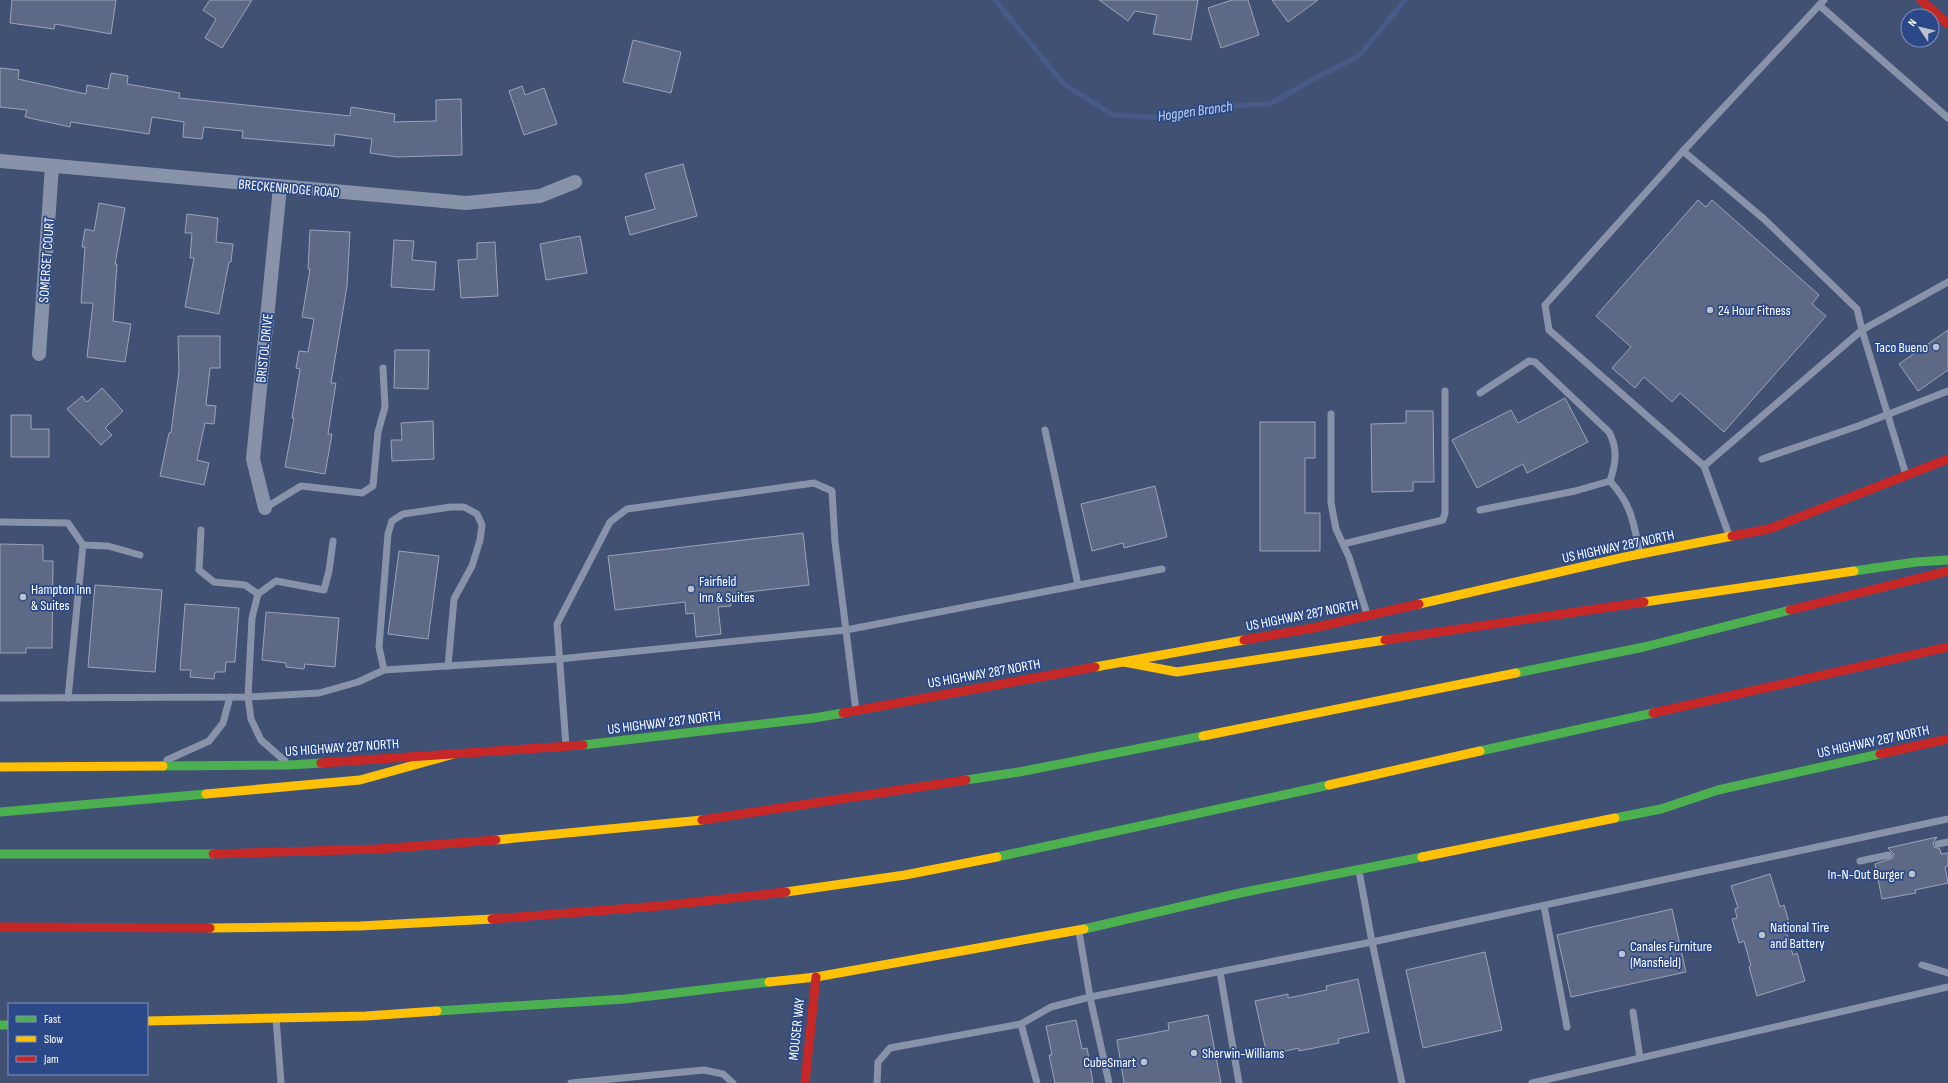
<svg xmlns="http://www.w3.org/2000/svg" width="1948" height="1083" font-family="'Sofia Sans Condensed',sans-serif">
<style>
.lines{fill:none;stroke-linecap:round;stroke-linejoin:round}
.stream{stroke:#465b88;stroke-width:5}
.building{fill:#5e6a85;stroke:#9ba4b7}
.lane{stroke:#8892a8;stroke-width:7}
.street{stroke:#8892a8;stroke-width:14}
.fast{stroke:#4caf50;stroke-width:9}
.slow{stroke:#ffc107;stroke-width:9}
.jam{stroke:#c62828;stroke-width:9}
.poi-dot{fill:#bcc2ce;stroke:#2b4989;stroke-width:1.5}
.labels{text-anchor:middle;stroke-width:3.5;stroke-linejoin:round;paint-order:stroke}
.street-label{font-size:14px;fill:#fff;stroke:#2b4989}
.poi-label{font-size:14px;fill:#fff;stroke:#2b4989;text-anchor:start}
.water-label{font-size:15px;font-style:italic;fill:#c4d3f0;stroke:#2b4989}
</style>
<rect width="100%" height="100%" fill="#415173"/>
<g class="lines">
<path class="stream" d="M995 0 1064 84 1113 115 1167 118 1229 106 1270 104 1312 80 1359 56 1405 0"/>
</g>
<g class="building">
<path d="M12 0H116L111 34 55 24 54 29 10 23Z"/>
<path d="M210 0H252L222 48 205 38 216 19 203 10Z"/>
<path d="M1099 0H1198L1191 40 1153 34 1157 15 1135 11 1128 21Z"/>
<path d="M1232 0H1248L1259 35 1221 48 1208 8Z"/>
<path d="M1272 0H1318L1288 22Z"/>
<path d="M633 40 681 52 671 93 623 82Z"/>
<path d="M0 68 19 70 18 79 86 94 87 85 108 89 111 73 128 76 127 84 180 93 179 98 350 116 351 107 395 114 394 122 436 121V100L461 99 462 155 397 157 370 153 372 139 335 134 334 146 242 138 243 131 204 127 202 139 183 137 184 122 152 117 149 134 71 122 70 127 25 117 27 110 0 107Z"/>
<path d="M522 86 525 95 544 88 557 124 524 135 509 91Z"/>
<path d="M683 164 697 216 630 235 625 217 655 209 645 174Z"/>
<path d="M1698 200 1706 207 1712 200 1819 295 1812 304 1826 316 1724 432 1680 393 1672 402 1644 377 1635 388 1612 368 1631 347 1596 316Z"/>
<path d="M99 203 125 208 115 264H117L113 321 131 324 125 362 87 357 93 303H81L85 247H82L85 229 94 231Z"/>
<path d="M187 214 218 218 216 242 233 244 231 262H229L219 314 185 307 194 258H190L192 233H185Z"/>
<path d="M310 230 350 232 347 286 331 383H336L328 434H332L325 474 285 467 294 418H292L300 369 296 368 299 351 308 352 314 319 302 317 310 269H308Z"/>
<path d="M580 236 587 273 546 280 540 244Z"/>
<path d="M394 240 414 241 412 260 436 262 434 290 391 287Z"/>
<path d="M495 242 498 296 461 298 458 260 477 259V243Z"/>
<path d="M1948 330V370L1918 391 1899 364Z"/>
<path d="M178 336H220V368H210L206 405 216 406 214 424 205 423 197 460 209 463 204 485 160 476 169 433H171L179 371Z"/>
<path d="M395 350H429L428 389 394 388Z"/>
<path d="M102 388 123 411 105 428 112 435 101 445 67 409 82 396 87 402Z"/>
<path d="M1565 398 1588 442 1527 473 1523 464 1477 488 1452 440 1511 410 1518 423Z"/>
<path d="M1406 411H1433L1434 482H1413V491L1372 492 1371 424 1406 423Z"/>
<path d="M11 415H31V429H49V457H11Z"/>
<path d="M433 421 434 459 392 461 391 440H402L401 423Z"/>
<path d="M1260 422H1315V458H1305V513H1320V551H1260Z"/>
<path d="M1155 486 1167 537 1124 548 1123 543 1092 551 1081 504Z"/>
<path d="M803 533 809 585 730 594 731 606 718 607 721 634 696 637 694 613 686 614 685 602 615 610 608 556Z"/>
<path d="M0 544 43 545V561H53L52 648H26V653H0Z"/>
<path d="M399 551 439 556 428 639 388 634Z"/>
<path d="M95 585 162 590 155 672 88 667Z"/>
<path d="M185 604 239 608 235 662H226L225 672H215L214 679 190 677 191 670H180Z"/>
<path d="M266 612 339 618 335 667 305 664 304 669 286 667V663L262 660Z"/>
<path d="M1937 837 1933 843 1934 847 1940 849 1941 854 1948 853V866L1945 867 1948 883 1915 890 1916 893 1882 899 1875 864 1893 858 1894 854 1888 848Z"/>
<path d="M1770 874 1780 907 1784 905 1790 926 1785 928 1793 955 1797 953 1805 981 1757 996 1749 967 1751 966 1744 941 1739 943 1732 919 1737 918 1735 909 1738 908 1731 886Z"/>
<path d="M1672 909 1686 972 1571 997 1557 935Z"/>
<path d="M1485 952 1502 1030 1423 1048 1406 970Z"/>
<path d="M1358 979 1369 1032 1338 1039 1339 1043 1299 1051V1048L1267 1055 1255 1001 1288 994V998L1327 990 1326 986Z"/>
<path d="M1208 1015 1221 1083H1124L1117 1040 1169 1030 1168 1023Z"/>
<path d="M1076 1020 1082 1049 1087 1048 1093 1083H1055L1049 1055H1052L1046 1026Z"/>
</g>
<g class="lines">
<g class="lane">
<path d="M1824 0 1683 151 1764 219 1857 309 1862 330 1948 282"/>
<path d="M1819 5 1948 118"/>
<path d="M1683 151 1545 305 1549 330 1704 466 1862 330 1906 475"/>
<path d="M1480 393 1529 361 1535 362 1609 432C1618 449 1616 463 1610 481"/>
<path d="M1331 414V503L1336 529 1349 557 1367 614"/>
<path d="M1045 430 1078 585"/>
<path d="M1762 459 1858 426 1948 391"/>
<path d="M1704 466 1729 535"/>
<path d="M265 508 301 486 362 493 373 486 378 432 385 407 383 368"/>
<path d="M1480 510 1575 491 1610 481C1633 507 1633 522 1640 554"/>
<path d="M0 522 68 523 83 545 68 698"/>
<path d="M201 530 199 570 214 582 245 585 258 594 252 618 248 697 251 719 261 740 285 761"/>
<path d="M1343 544 1443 520 1445 513V391"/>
<path d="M83 545 108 546 140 555"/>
<path d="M258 594 276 581 324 590 329 571 333 541"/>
<path d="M384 670 379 647 388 534 392 521 403 514 451 507H464L477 514 482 525 480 540 472 566 454 599 448 666"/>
<path d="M0 698 248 697 319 693 358 682 384 670 559 659 846 630 1162 569"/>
<path d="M566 746 557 624 610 522 627 509 814 483 832 491 835 542 856 711"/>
<path d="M167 760 209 741 223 723 230 697"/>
<path d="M1938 844 1948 842"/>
<path d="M1860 861 1889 855"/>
<path d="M1359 871 1372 942 1948 819"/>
<path d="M1544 906 1567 1027"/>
<path d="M1079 932 1090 997 1372 942 1402 1083"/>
<path d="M1922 965 1948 973"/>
<path d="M1220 972 1239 1083"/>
<path d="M1633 1012 1640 1058"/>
<path d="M276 1018 281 1083"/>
<path d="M1021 1024 1051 1007 1090 997 1109 1083"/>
<path d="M571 1083 704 1070 723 1074 733 1083"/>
<path d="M877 1083 878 1062 890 1048 1021 1024 1037 1083"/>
<path d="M1532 1083 1948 987"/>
</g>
<g class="street">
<path d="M0 161 466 203 540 196 575 182"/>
<path d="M39 354 52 166"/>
<path d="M265 508 253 459 280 187"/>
</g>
<g class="fast">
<path d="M1854 571 1916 562 1948 560"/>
<path d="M1516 673 1644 647 1790 610"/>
<path d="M583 745 814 718 843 713"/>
<path d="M1480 751 1653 713"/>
<path d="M163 766 289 765 321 763"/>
<path d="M966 780 1019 772 1203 736"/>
<path d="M0 812 206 794"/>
<path d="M1615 818 1661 809 1718 790 1880 754"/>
<path d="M0 854H213"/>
<path d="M997 857 1329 785"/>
<path d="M1084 929 1240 893 1422 857"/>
<path d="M437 1011 625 999 769 982"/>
<path d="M0 1025H9"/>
</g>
<g class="slow">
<path d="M1644 602 1854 571"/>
<path d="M1419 604 1625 557 1732 536"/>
<path d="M1124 662 1177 672 1385 640"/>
<path d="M1095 667 1244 640"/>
<path d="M1203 736 1516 673"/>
<path d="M0 767 163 766"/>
<path d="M1329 785 1480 751"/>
<path d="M206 794 360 780 454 754"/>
<path d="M496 840 702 820"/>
<path d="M1422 857 1615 818"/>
<path d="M786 892 905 875 997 857"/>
<path d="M210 928 360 926 492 919"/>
<path d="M769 982 816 977 1084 929"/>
<path d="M147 1021 366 1016 437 1011"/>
</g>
<g class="jam">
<path d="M1921 0 1948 24"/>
<path d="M1732 536 1769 529 1948 459"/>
<path d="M1790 610 1948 571"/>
<path d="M1244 640 1313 628 1419 604"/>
<path d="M1385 640 1644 602"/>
<path d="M843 713 1095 667"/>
<path d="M1653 713 1948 647"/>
<path d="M1880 754 1948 739"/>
<path d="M321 763 583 745"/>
<path d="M702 820 966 780"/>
<path d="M213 854 378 849 496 840"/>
<path d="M492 919 659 906 786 892"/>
<path d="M0 927 210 928"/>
<path d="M805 1083 816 977"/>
</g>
</g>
<g class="poi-dot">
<circle cx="1710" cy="310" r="4"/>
<circle cx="1936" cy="347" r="4"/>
<circle cx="691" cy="589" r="4"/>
<circle cx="23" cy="597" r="4"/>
<circle cx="1912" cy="874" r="4"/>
<circle cx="1762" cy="935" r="4"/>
<circle cx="1622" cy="954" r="4"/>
<circle cx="1194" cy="1053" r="4"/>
<circle cx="1144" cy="1062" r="4"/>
</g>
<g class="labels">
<g class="street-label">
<text transform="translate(289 188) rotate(5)" y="5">BRECKENRIDGE ROAD</text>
<text transform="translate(46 260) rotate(-86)" y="5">SOMERSET COURT</text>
<text transform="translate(264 348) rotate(-84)" y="5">BRISTOL DRIVE</text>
<text transform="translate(1618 546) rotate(-12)" y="5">US HIGHWAY 287 NORTH</text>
<text transform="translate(1302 615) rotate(-11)" y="5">US HIGHWAY 287 NORTH</text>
<text transform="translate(984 673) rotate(-10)" y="5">US HIGHWAY 287 NORTH</text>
<text transform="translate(664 722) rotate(-7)" y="5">US HIGHWAY 287 NORTH</text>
<text transform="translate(1873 741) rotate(-12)" y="5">US HIGHWAY 287 NORTH</text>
<text transform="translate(342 747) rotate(-4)" y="5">US HIGHWAY 287 NORTH</text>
<text transform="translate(796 1029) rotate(-84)" y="5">MOUSER WAY</text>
</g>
<g class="poi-label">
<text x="1718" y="315">24 Hour Fitness</text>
<text x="1928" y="352" text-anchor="end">Taco Bueno</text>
<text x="699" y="586">Fairfield<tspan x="699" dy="16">Inn &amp; Suites</tspan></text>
<text x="31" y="594">Hampton Inn<tspan x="31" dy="16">&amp; Suites</tspan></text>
<text x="1904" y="879" text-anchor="end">In-N-Out Burger</text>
<text x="1770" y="932">National Tire<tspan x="1770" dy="16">and Battery</tspan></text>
<text x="1630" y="951">Canales Furniture<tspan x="1630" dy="16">(Mansfield)</tspan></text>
<text x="1202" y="1058">Sherwin-Williams</text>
<text x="1136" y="1067" text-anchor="end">CubeSmart</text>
</g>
<g class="water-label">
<text transform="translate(1195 111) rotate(-8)" y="5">Hogpen Branch</text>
</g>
</g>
<rect x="8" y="1003" width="140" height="72" fill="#2b4989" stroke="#8092b8"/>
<rect x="16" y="1016" width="20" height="6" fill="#4caf50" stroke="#8092b8"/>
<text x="44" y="1023" font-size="12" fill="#ffffff">Fast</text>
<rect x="16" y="1036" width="20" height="6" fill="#ffc107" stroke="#8092b8"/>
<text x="44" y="1043" font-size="12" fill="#ffffff">Slow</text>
<rect x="16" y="1056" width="20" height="6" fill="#c62828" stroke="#8092b8"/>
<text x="44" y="1063" font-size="12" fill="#ffffff">Jam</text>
<g transform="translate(1920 28) rotate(305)"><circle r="19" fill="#2b4989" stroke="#8092b8"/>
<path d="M0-3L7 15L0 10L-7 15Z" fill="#bcc2ce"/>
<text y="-6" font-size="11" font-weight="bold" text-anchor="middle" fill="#ffffff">N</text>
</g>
</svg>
